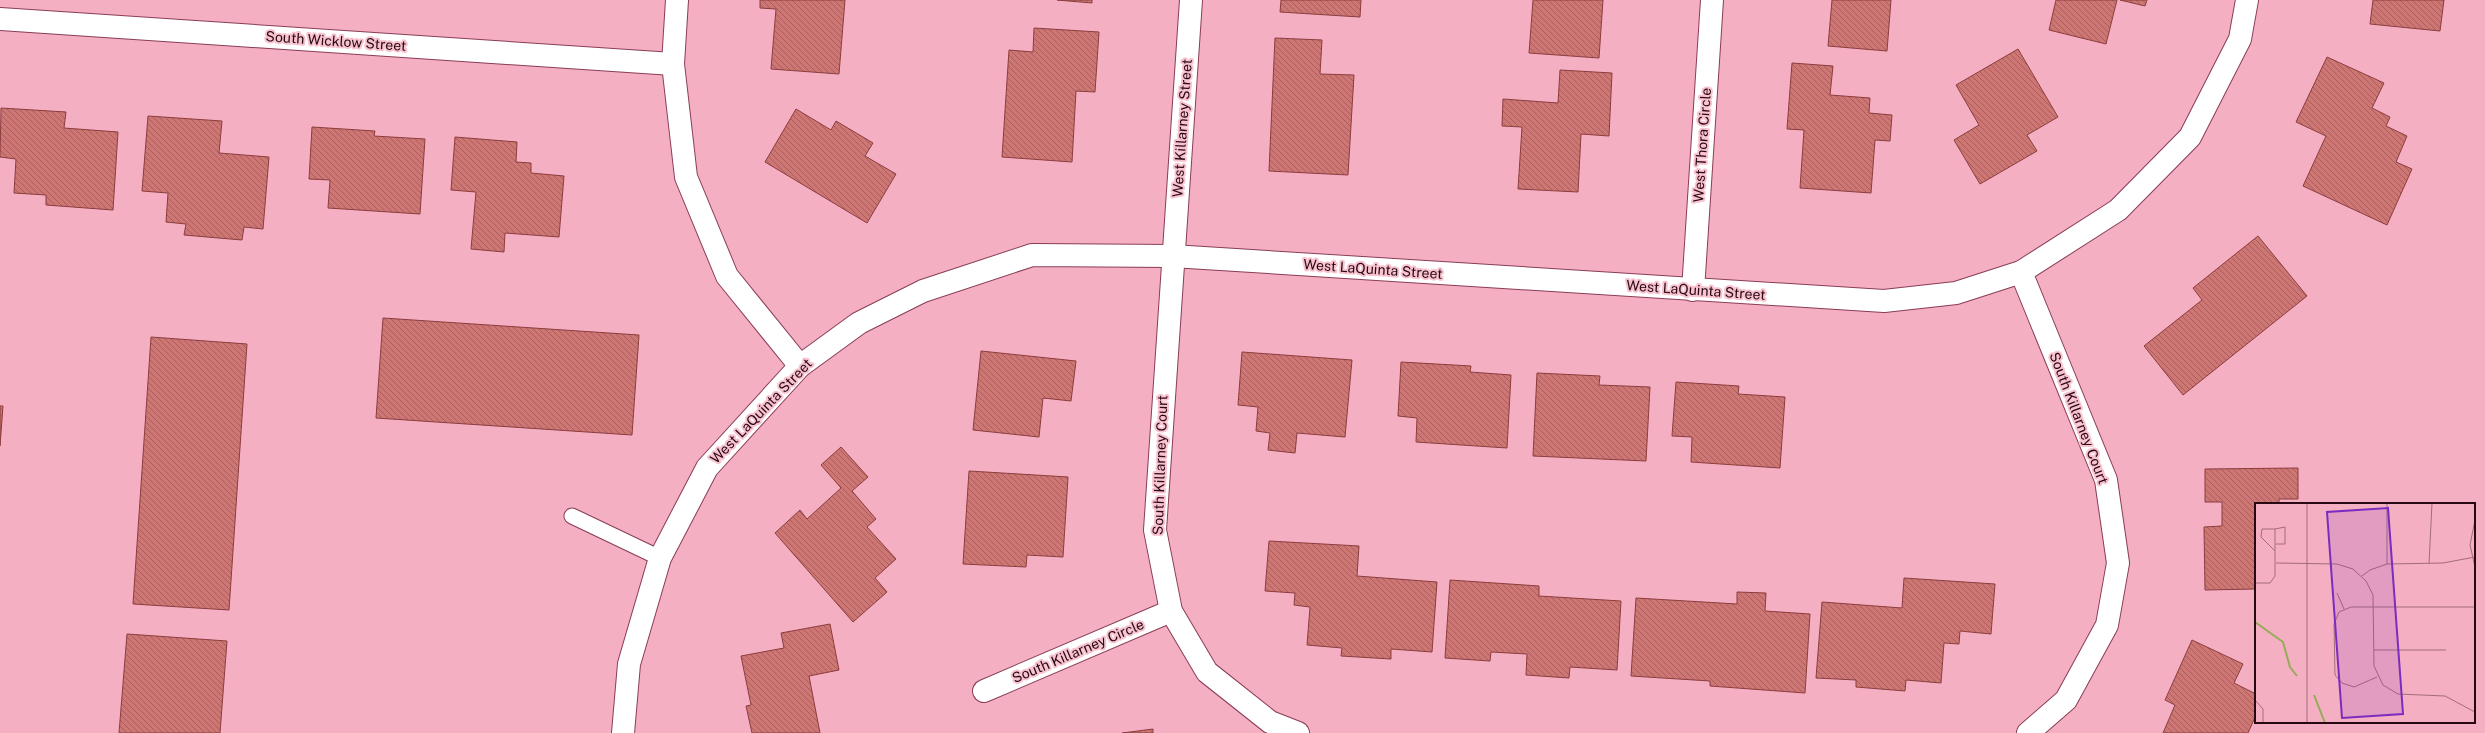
<svg xmlns="http://www.w3.org/2000/svg" width="2485" height="733" font-family="'Public Sans',sans-serif">
<style>
.building{fill:url(#building-back-hatch);stroke:#8b3d3e}
.lines{fill:none;stroke-linecap:round;stroke-linejoin:round}
.lane-casing{stroke:#893d56;stroke-width:17}
.street-casing{stroke:#893d56;stroke-width:24}
.lane{stroke:#fff;stroke-width:15}
.street{stroke:#fff;stroke-width:22}
.labels{text-anchor:middle;stroke-width:4;stroke-linejoin:round;paint-order:stroke}
.street-label{font-size:14px;fill:#270813;stroke:#f8c2cf}
.inset-river{fill:none;stroke:#95ab59;stroke-width:2}
.inset-road{fill:none;stroke:#a36c7c;stroke-width:1}
.view{fill:#7b2cbf;fill-opacity:0.15;stroke:#7b2cbf;stroke-width:2}
.inset-edge{fill:none;stroke:#270813;stroke-width:2}
</style>
<defs>
<pattern id="building-back-hatch" width="6" height="6" patternUnits="userSpaceOnUse"><rect width="6" height="6" fill="#ce7674"/><path d="M-1 5l2 2M0 0l6 6M5-1l2 2" fill="none" stroke="#a75f5e"/></pattern>
</defs>
<rect width="100%" height="100%" fill="#f5afc2"/>
<g class="building">
<path d="M760 0H845L839 74 771 69 776 9 760 8Z"/>
<path d="M1057 0H1092V3Z"/>
<path d="M1281 0H1361L1360 17 1280 12Z"/>
<path d="M1533 0H1603L1599 58 1529 53Z"/>
<path d="M1832 0H1891L1887 51 1828 46Z"/>
<path d="M2056 0H2117L2106 44 2049 30Z"/>
<path d="M2120 0H2147L2145 6Z"/>
<path d="M2373 0H2444L2440 31 2370 24Z"/>
<path d="M1034 28 1099 32 1095 92 1076 91 1072 162 1002 157 1009 50 1033 52Z"/>
<path d="M1275 38 1322 40 1320 74 1354 75 1348 175 1269 171Z"/>
<path d="M2018 49 2058 117 2027 135 2037 151 1980 184 1954 140 1979 125 1956 85Z"/>
<path d="M2327 57 2384 83 2372 108 2390 117 2386 126 2407 136 2396 162 2412 169 2387 225 2303 186 2326 136 2296 122Z"/>
<path d="M1792 63 1833 66 1830 95 1870 98 1869 113 1892 115 1890 141 1875 140 1871 193 1800 188 1804 130 1787 129Z"/>
<path d="M1560 70 1612 73 1609 136 1581 134 1578 192 1518 189 1522 127 1502 126 1503 99 1558 103Z"/>
<path d="M1 108 66 112 64 128 118 132 113 210 46 205V195L14 193 16 159 0 157Z"/>
<path d="M796 109 831 130 836 121 873 143 865 156 896 174 867 223 765 162Z"/>
<path d="M148 116 222 121 219 153 269 157 263 229 244 227 242 240 184 235 186 224 166 222 168 193 142 191Z"/>
<path d="M312 127 375 131 374 136 425 139 420 214 328 208 330 180 309 179Z"/>
<path d="M455 137 517 142 516 162 531 163V173L564 176 559 237 505 233 504 252 471 249 476 192 451 190Z"/>
<path d="M2258 236 2307 296 2183 395 2144 346 2202 300 2193 288Z"/>
<path d="M383 318 639 335 632 435 376 418Z"/>
<path d="M151 337 247 344 229 610 133 604Z"/>
<path d="M981 351 1076 361 1071 401 1043 398 1039 437 973 430Z"/>
<path d="M1242 352 1352 360 1345 437 1297 433 1295 453 1268 450 1270 433 1256 431 1258 407 1238 405Z"/>
<path d="M1401 362 1471 366 1470 372 1511 375 1507 448 1416 442 1417 418 1398 416Z"/>
<path d="M1537 373 1600 376 1599 385 1650 387 1646 461 1533 456Z"/>
<path d="M1676 382 1739 386 1738 394 1785 397 1780 468 1691 462 1692 437 1672 436Z"/>
<path d="M0 406H3L0 446Z"/>
<path d="M841 447 868 477 852 491 876 519 867 527 896 559 875 578 887 592 853 622 775 533 800 510 807 519 841 488 821 465Z"/>
<path d="M2298 468V499H2279V504H2256V589L2205 590 2204 527 2222 526V502H2205V469Z"/>
<path d="M969 471 1068 477 1063 557 1027 555 1026 567 963 564Z"/>
<path d="M1269 541 1359 546 1357 576 1437 582 1432 652 1391 649V659L1341 656 1342 648 1307 645 1310 607 1294 605 1295 593 1265 591Z"/>
<path d="M1904 578 1995 584 1991 634 1960 631 1959 644 1944 643 1941 683 1906 680 1905 691 1856 687V680L1816 678 1822 602 1902 608Z"/>
<path d="M1450 580 1539 586V596L1621 601 1617 670 1570 667 1569 678 1526 675 1527 654 1491 652 1490 661 1445 658Z"/>
<path d="M1737 592 1766 593 1765 611 1810 614 1805 693 1710 686V681L1631 676 1636 598 1737 604Z"/>
<path d="M830 624 839 670 809 676 820 733H752L746 706 751 705 741 656 784 648 781 633Z"/>
<path d="M127 634 227 641 220 733H119Z"/>
<path d="M2192 640 2243 664 2234 683 2256 694V715L2248 733H2163L2175 705 2165 700Z"/>
<path d="M1153 729V733H1122Z"/>
</g>
<g class="lines">
<defs>
<path id="lane" d="M572 516 660 558"/>
<g id="street">
<path d="M677 0 673 64 686 177 727 276 800 366"/>
<path d="M1191 0 1155 530 1171 611 1207 672 1270 722 1298 733"/>
<path d="M0 19 673 64"/>
<path d="M2021 272 2106 480 2118 563 2107 625 2066 700 2028 733"/>
<path d="M1693 290 1712 0"/>
<path d="M984 691 1171 611"/>
<path d="M623 733 629 664 660 558 707 468 800 366 859 323 923 291 1032 255 1172 256 1884 301 1956 293 2021 272 2118 210 2190 137 2240 39 2247 0"/>
</g>
</defs>
<use href="#lane" class="lane-casing"/>
<use href="#street" class="street-casing"/>
<use href="#lane" class="lane"/>
<use href="#street" class="street"/>
</g>
<g class="labels">
<g class="street-label">
<text transform="translate(336 41) rotate(4)" y="5">South Wicklow Street</text>
<text transform="translate(1182 128) rotate(-86)" y="5">West Killarney Street</text>
<text transform="translate(1702 145) rotate(-86)" y="5">West Thora Circle</text>
<text transform="translate(1373 269) rotate(4)" y="5">West LaQuinta Street</text>
<text transform="translate(1696 290) rotate(4)" y="5">West LaQuinta Street</text>
<text transform="translate(761 411) rotate(-46)" y="5">West LaQuinta Street</text>
<text transform="translate(2079 418) rotate(69)" y="5">South Killarney Court</text>
<text transform="translate(1160 465) rotate(-88)" y="5">South Killarney Court</text>
<text transform="translate(1078 651) rotate(-23)" y="5">South Killarney Circle</text>
</g>
</g>
<g transform="translate(2255 503)">
<rect width="220" height="220" fill="#f5afc2"/>
<path class="inset-river" d="M0 119 28 139 35 164 42 173M59 192 70 220"/>
<path class="inset-road" d="M132 0V61M220 17 215 42 220 64M20 26 30 24V41H21M21 60 82 61 98 66 111 78 118 92 119 163 128 182 143 191 190 193 220 209M174 61 177 0M107 73 115 67 132 61 188 60 220 54M0 80H15L20 73V48L6 34 7 26H20V48M82 90 89 106M119 147H191M122 174 99 184 87 180 80 172 79 121 84 109 96 104H220M0 197 8 206V220M52 220V0"/>
<path class="view" d="M133 5 148 211 87 215 72 9Z"/>
<rect width="220" height="220" class="inset-edge"/>
</g>
</svg>
